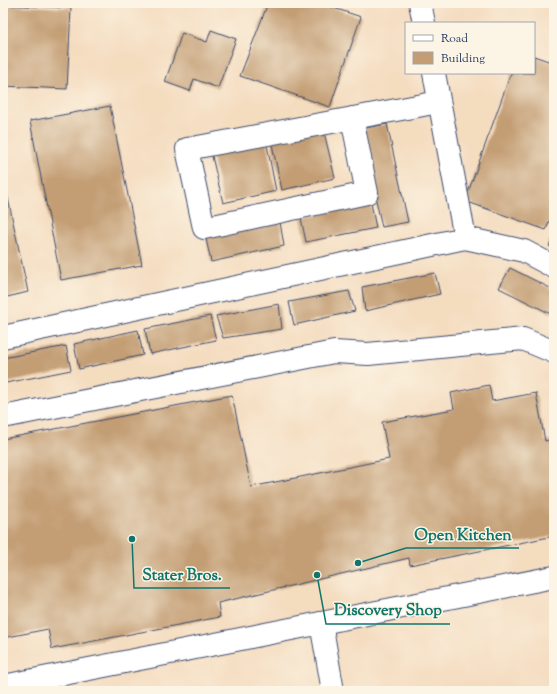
<svg xmlns="http://www.w3.org/2000/svg" width="557" height="694" font-family="'Sorts Mill Goudy',serif">
<style>
.building{fill:#c39d73}
.lines{fill:none;stroke-linecap:round;stroke-linejoin:round}
.minor-casing{stroke:#3c496d;stroke-width:24}
.minor{stroke:#fff;stroke-width:22}
.leader{fill:none;stroke:#0f766e;stroke-width:1.5}
.callout-dot{fill:#0f766e;stroke:#fcf5e5;stroke-width:1.5}
.callout-label{font-size:16px;text-anchor:middle;font-weight:bold;fill:#0f766e;stroke:#fcf5e5;stroke-width:3;stroke-linejoin:round;paint-order:stroke}
</style>
<rect width="100%" height="100%" fill="#fcf5e5"/>
<filter id="ink" filterUnits="userSpaceOnUse"><feTurbulence type="fractalNoise" baseFrequency=".025" numOctaves="2"/><feDisplacementMap in="SourceGraphic" scale="8" xChannelSelector="R" yChannelSelector="G"/><feConvolveMatrix kernelMatrix="1 2 1 2 8 2 1 2 1" color-interpolation-filters="sRGB"/></filter>
<filter id="wash" filterUnits="userSpaceOnUse"><feTurbulence type="fractalNoise" baseFrequency=".012" numOctaves="4" result="noise"/><feDisplacementMap in="SourceGraphic" scale="16" xChannelSelector="R" yChannelSelector="G"/><feGaussianBlur stdDeviation="0.9" result="paint"/><feColorMatrix in="noise" values="0 0 0 0 0 0 0 0 0 0 0 0 0 0 0 0 0 1.4 0 .05"/><feComposite in="paint" operator="in"/></filter>
<g filter="url(#wash)">
<rect width="100%" height="100%" fill="#f4dcbf"/>
<g id="blocks">
<g class="building">
<path d="M268 3H319L361 17 330 107 240 76Z"/>
<path d="M3 5 71 8 67 89 3 86Z"/>
<path d="M211 30 236 39 218 88 194 79 190 91 165 82 182 33 207 42Z"/>
<path d="M534 56 554 63V207L546 230 465 201 511 73H534Z"/>
<path d="M110 106 142 265 61 280 30 121Z"/>
<path d="M387 124 408 222 382 227 360 129Z"/>
<path d="M323 128 335 178 282 190 271 140Z"/>
<path d="M266 140 276 191 223 203 211 152Z"/>
<path d="M3 175 28 292 3 298Z"/>
<path d="M371 203 376 228 306 242 301 218Z"/>
<path d="M280 222 284 246 211 262 205 234Z"/>
<path d="M554 237V249L549 246Z"/>
<path d="M510 268 554 290V309L551 314 499 288Z"/>
<path d="M435 273 440 294 365 311 362 287Z"/>
<path d="M349 291 355 311 294 325 289 302Z"/>
<path d="M279 304 282 329 223 338 216 316Z"/>
<path d="M210 316 216 340 150 354 145 329Z"/>
<path d="M138 330 143 355 79 369 74 344Z"/>
<path d="M66 346 71 370 6 383 3 369V358Z"/>
<path d="M489 385 492 401 536 393 545 441 554 439V536L410 565 409 558 218 603 220 617 52 649 48 629 3 638V439L232 395 251 487 389 459 382 422 454 409 451 393Z"/>
</g>
</g>
</g>
<g filter="url(#ink)">
<use href="#blocks" fill-opacity="0" stroke="#3c496d" stroke-width="1"/>
<g class="lines">
<defs>
<g id="minor">
<path d="M420 3 424 23"/>
<path d="M434 73 465 238"/>
<path d="M352 118 367 193 204 228 187 149 439 102"/>
<path d="M3 337 465 238 524 251 554 267"/>
<path d="M3 417 334 352 368 354 523 339 554 352"/>
<path d="M321 623 333 691"/>
<path d="M3 686 554 577"/>
</g>
</defs>
<use href="#minor" class="minor-casing"/>
<use href="#minor" class="minor"/>
</g>
</g>
<path class="leader" d="M358 563L406 548H519M132 539L134 588H230M317 575L326 624H450"/>
<g class="callout-dot">
<circle cx="358" cy="563" r="4"/>
<circle cx="132" cy="539" r="4"/>
<circle cx="317" cy="575" r="4"/>
</g>
<g class="callout-label">
<text x="463" y="540">Open Kitchen</text>
<text x="182" y="580">Stater Bros.</text>
<text x="388" y="615">Discovery Shop</text>
</g>
<rect width="557" height="694" fill="none" stroke="#fcf5e5" stroke-width="16"/>
<rect x="405" y="22" width="130" height="52" fill="#fcf5e5" stroke="#a2a6af"/>
<rect x="413" y="35" width="20" height="6" fill="#ffffff" stroke="#a2a6af"/>
<text x="441" y="42" font-size="12" fill="#1b2f5e">Road</text>
<rect x="413" y="52" width="20" height="12" fill="#c39d73" stroke="#a2a6af"/>
<text x="441" y="62" font-size="12" fill="#1b2f5e">Building</text>
</svg>
